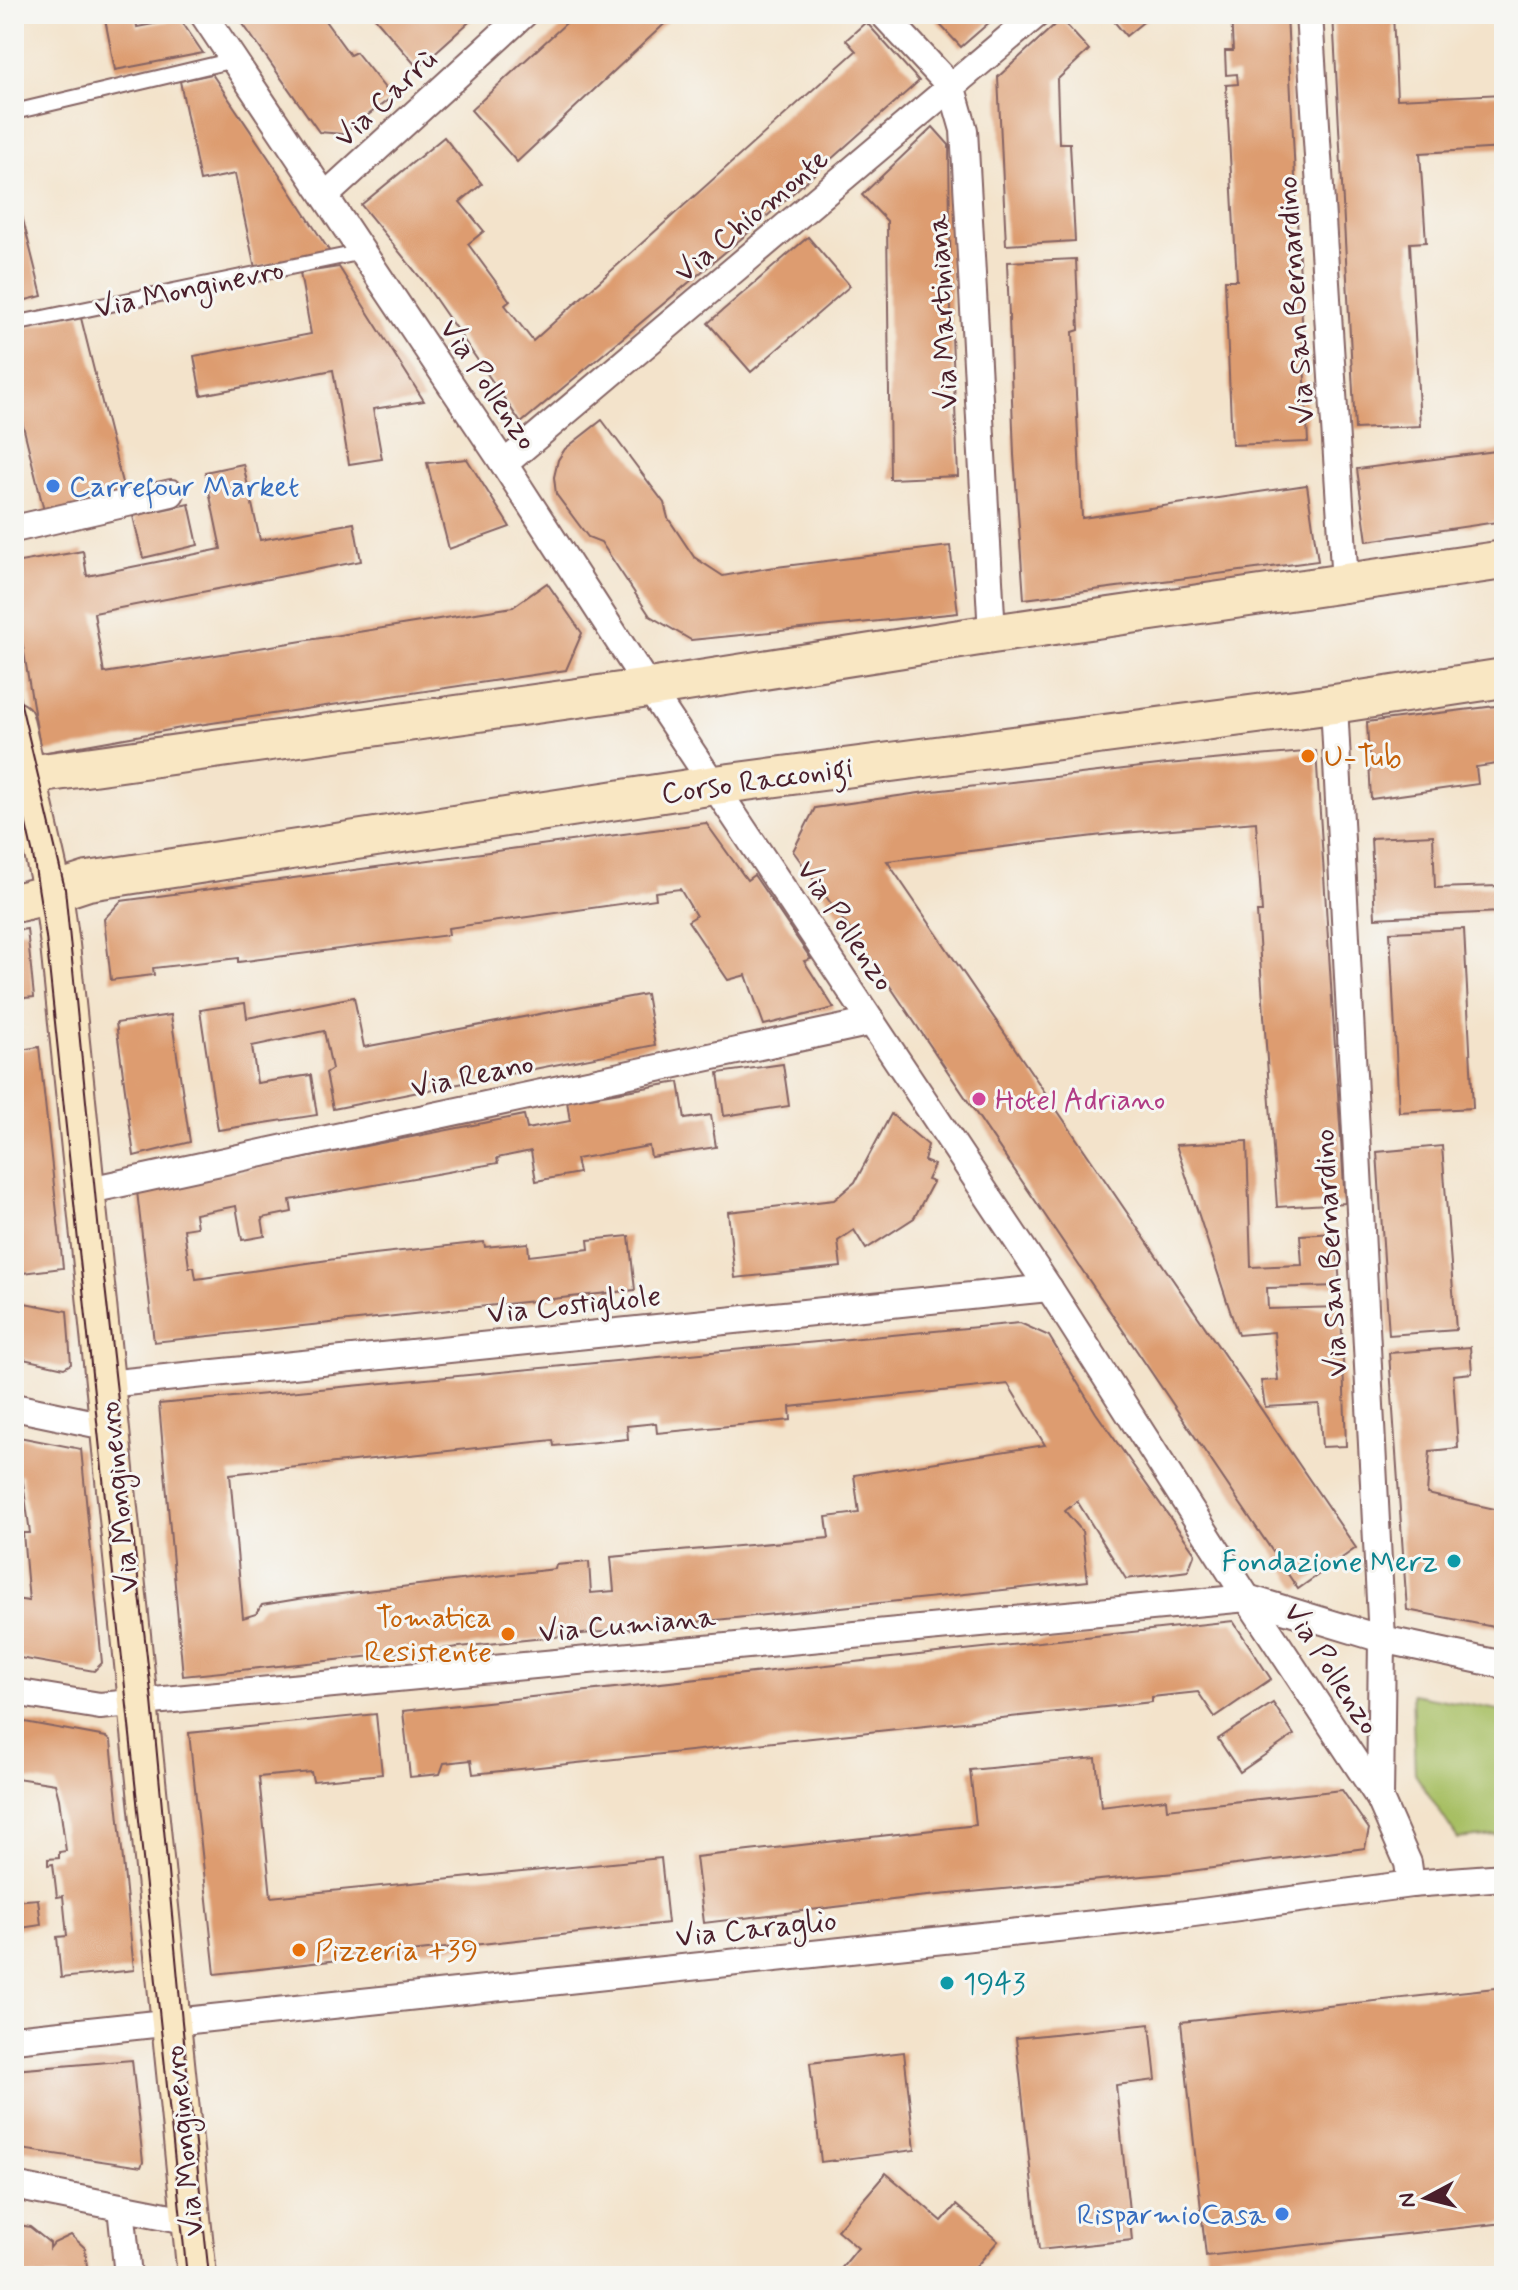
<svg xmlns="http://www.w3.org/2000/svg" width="1518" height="2290" font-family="Mynerve,sans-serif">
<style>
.green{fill:#a7bf64;stroke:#786f48;stroke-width:2}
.building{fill:#dd9c6f;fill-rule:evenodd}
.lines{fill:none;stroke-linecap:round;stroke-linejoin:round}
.lane-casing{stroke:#856463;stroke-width:18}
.street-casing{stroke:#856463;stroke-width:30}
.secondary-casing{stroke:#856463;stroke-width:42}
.lane{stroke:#fff;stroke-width:14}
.street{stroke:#fff;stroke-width:26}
.secondary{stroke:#f9e7c3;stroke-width:38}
.tram{stroke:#4a1f2b;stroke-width:2}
.shop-dot{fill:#3f7fe0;stroke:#f6f6f2;stroke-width:3}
.food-dot{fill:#e8710a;stroke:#f6f6f2;stroke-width:3}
.hotel-dot{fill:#d1479c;stroke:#f6f6f2;stroke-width:3}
.culture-dot{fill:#0f9aa8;stroke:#f6f6f2;stroke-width:3}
.labels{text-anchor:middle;stroke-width:6;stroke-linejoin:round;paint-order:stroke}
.street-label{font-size:30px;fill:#4a1f2b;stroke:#f6f6f2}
.shop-label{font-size:30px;fill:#366cbe;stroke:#f6f6f2;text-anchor:start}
.food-label{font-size:30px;fill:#c56008;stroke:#f6f6f2;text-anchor:start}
.hotel-label{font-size:30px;fill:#b23c85;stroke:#f6f6f2;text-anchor:start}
.culture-label{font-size:30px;fill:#0d838f;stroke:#f6f6f2;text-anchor:end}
</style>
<rect width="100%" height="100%" fill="#f6f6f2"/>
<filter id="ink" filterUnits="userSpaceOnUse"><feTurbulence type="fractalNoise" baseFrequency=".0125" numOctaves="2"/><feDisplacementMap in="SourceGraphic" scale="16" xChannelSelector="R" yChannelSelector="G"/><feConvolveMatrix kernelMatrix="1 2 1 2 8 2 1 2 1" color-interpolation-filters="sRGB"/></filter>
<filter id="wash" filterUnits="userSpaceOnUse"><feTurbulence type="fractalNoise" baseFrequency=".006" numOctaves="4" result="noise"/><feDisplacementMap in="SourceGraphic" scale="32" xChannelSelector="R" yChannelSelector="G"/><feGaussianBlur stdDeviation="1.8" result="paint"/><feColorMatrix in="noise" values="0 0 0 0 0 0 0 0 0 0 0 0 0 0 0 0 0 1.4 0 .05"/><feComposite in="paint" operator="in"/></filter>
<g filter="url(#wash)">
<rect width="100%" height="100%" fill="#f3e3cb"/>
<path class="green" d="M1412 1694 1504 1711V1834L1458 1839 1415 1774Z"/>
<g id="blocks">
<g class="building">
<path d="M104 14H135L137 27 180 19 203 53 115 70Z"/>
<path d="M236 14H320L350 55 356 52 392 97 343 134 319 132Z"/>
<path d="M377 14H478L418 68 374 17Z"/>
<path d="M576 14H675L517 162 471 110Z"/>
<path d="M930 14H999L961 47Z"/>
<path d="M1108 14H1153L1126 36Z"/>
<path d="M1231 14H1287L1308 442 1232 445 1225 280H1237L1226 85 1238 84 1237 74 1226 75 1225 51H1233Z"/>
<path d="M1333 14H1393L1397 99 1504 94V148L1420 153 1426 242 1410 243 1420 426 1355 429Z"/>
<path d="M1061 19 1089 50 1057 80 1059 143H1070L1075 241 1006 245 998 77Z"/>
<path d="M866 22 919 81 748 233 521 423 423 281 361 205 444 137 482 184 460 202 484 231 468 244 510 301 505 305 533 341 856 51 846 40Z"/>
<path d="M212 74 274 166 330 252 255 268 235 174 200 181 180 81Z"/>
<path d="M933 127 949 145 951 312 958 476 890 479 887 221 862 195Z"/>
<path d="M20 208 42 296 14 303V210Z"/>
<path d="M808 237 850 286 751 372 708 323Z"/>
<path d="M1076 259 1079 330 1073 332 1082 518 1307 485 1318 561 1024 599 1014 455 1007 262Z"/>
<path d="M339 267 424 401 373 409 382 459 349 464 333 370 201 395 194 356 311 334 300 273Z"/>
<path d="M80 314 126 499 46 519 14 389V331Z"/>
<path d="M602 420 664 503 668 518 694 557 723 576 768 568 950 546 958 613 691 640 650 616 601 542 588 537 556 494 554 477 558 460 565 449Z"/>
<path d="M1504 450V521L1367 541 1357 469Z"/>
<path d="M467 459 510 527 449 549 427 463Z"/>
<path d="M243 464 260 540 354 523 361 561 94 613 104 673 513 607 547 583 582 633 566 670 192 726 41 753 14 594V563L83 551 87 576 221 549 205 472Z"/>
<path d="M189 504 198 545 143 558 133 516Z"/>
<path d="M1504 705V763L1476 767 1478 784 1371 799 1367 722Z"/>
<path d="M1316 751 1345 1203 1277 1207 1257 912H1262L1256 822 1111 834 887 861 1356 1548 1298 1589 877 967 793 851 815 808 933 791 1167 764Z"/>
<path d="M706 823 747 880 754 875 811 959 804 961 834 1008 764 1025 746 975 728 980 688 921 696 916 680 889 655 892 656 899 448 928 449 935 238 962V958L153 968 154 975 111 980 104 919 121 901Z"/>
<path d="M1433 835 1435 888 1499 886 1500 912 1375 918 1371 838Z"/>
<path d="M27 929 34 997 14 999V931Z"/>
<path d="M1464 929 1473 1108 1399 1112 1390 932Z"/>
<path d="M646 994 655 1045 333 1109 326 1073 332 1069 324 1031 252 1046 257 1083 311 1075 317 1115 218 1130 200 1010 245 1003 247 1018 354 997 364 1047Z"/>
<path d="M171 1015 190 1142 134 1156 116 1023Z"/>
<path d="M39 1047 63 1268 14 1274V1051Z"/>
<path d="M783 1064 789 1106 724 1116 718 1073Z"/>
<path d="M679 1082 685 1119 711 1115 716 1147 651 1157 649 1146 576 1159 579 1173 536 1181 531 1151 497 1158 498 1163 290 1200 292 1212 262 1218 265 1236 242 1240 236 1206 195 1214 197 1227 184 1229 189 1267H194L196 1279 356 1256 484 1242 485 1247 528 1243 529 1256 589 1249 588 1240 629 1236 635 1290 154 1342 137 1191 524 1115 527 1129 570 1121 567 1101Z"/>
<path d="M891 1114 928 1145 924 1161 934 1165 927 1180 933 1182 914 1218 866 1249 854 1230 838 1241 841 1267 735 1278 728 1212 834 1200 855 1182Z"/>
<path d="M1247 1141 1251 1267 1302 1265 1300 1235 1336 1233 1340 1286 1267 1288 1268 1309 1341 1307 1346 1446 1322 1447 1319 1404 1265 1407 1261 1381 1278 1380 1274 1332 1238 1335 1176 1145Z"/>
<path d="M1442 1146 1456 1330 1389 1335 1377 1152Z"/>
<path d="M14 1301 67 1311 71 1364 64 1368 14 1357Z"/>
<path d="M1020 1323 1049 1336 1096 1413 1195 1553 1188 1571 1126 1579 1077 1501 1065 1511 1082 1531 1088 1581 183 1676 159 1404ZM1008 1384 1045 1445 854 1475 859 1513 826 1517 829 1538 611 1557 614 1591 591 1593 589 1562 556 1565 555 1569 298 1599 262 1605 256 1614 243 1618 230 1474 553 1440 554 1446 628 1439 627 1426 656 1423 657 1433 791 1420 790 1407Z"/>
<path d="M1470 1347 1472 1373 1453 1375 1458 1448 1430 1451 1427 1494 1504 1511V1629L1407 1610 1389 1353Z"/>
<path d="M14 1436 81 1449 102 1663 94 1671 14 1657V1599L29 1601 23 1533H30L22 1475 14 1473Z"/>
<path d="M1233 1621 1271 1679 1215 1717 1198 1692 1152 1697V1702L473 1774 471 1760 444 1763 440 1774 410 1777 403 1711Z"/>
<path d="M1273 1703 1294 1735 1240 1772 1218 1739Z"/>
<path d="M376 1714 382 1774 313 1781 311 1772 259 1777 271 1897 661 1858 668 1923 215 1974 189 1733Z"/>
<path d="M14 1720 106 1737 111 1741 134 1970 61 1978 57 1937 67 1936 63 1896 57 1897 53 1864 48 1865V1859L59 1858V1852L66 1851 59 1799 55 1784 17 1778 14 1787Z"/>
<path d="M1096 1758 1101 1807 1166 1799 1167 1809 1342 1790 1369 1829 1365 1848 1175 1873 917 1897 704 1923 696 1857 976 1825 970 1770Z"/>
<path d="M38 1899 41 1925 14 1929V1901Z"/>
<path d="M1504 1987V2223L1206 2256 1181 2022Z"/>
<path d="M1150 2024 1156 2080 1116 2085 1132 2240 1039 2250 1016 2038Z"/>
<path d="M904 2052 915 2150 821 2162 810 2063Z"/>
<path d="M132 2060 143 2162 141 2167 14 2148V2070Z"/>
<path d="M886 2173 942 2221 956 2205 998 2241 968 2276H835L858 2248 837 2230Z"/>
<path d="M14 2224 30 2227 50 2243V2248L54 2243 71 2235 85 2248 88 2276H14Z"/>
</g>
</g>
</g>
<g filter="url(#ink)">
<use href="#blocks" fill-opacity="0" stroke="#856463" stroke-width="2"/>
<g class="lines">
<defs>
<g id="lane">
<path d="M14 112 234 60"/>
<path d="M14 324 363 252"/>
</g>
<g id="street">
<path d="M203 14 504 464 649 688 1049 1288 1247 1598 1380 1799 1408 1863 1411 1884"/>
<path d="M883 14 952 88 964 130 992 634"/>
<path d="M1309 14 1345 583"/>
<path d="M325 196 524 14"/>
<path d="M504 464 1037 14"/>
<path d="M14 529 171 493"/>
<path d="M1334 704 1382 1639 1380 1799"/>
<path d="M85 1191 872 1022"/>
<path d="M106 1384 1049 1288"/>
<path d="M14 1407 110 1427"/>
<path d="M14 1692 100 1706 1247 1598 1382 1639 1504 1665"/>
<path d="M14 2039 1179 1915 1411 1884 1504 1877"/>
<path d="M14 2186 191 2221"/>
<path d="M121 2207 128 2276"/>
</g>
<g id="secondary">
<path d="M14 721 53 893 60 945 197 2276"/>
<path d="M14 777 649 688 992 634 1504 560"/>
<path d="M14 903 39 897 88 881 715 785 1334 704 1504 678"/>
</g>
</defs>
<use href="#lane" class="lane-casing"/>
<use href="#street" class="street-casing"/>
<use href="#secondary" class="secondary-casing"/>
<use href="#lane" class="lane"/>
<use href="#street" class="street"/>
<use href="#secondary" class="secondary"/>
<g class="tram">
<path d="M14 675 65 889 99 1233 152 1701 182 2022 209 2276"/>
<path d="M14 771 33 855 46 937 187 2276"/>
</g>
</g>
</g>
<g class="shop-dot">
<circle cx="53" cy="486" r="8"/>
<circle cx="1282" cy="2214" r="8"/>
</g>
<g class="food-dot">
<circle cx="1308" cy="756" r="8"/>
<circle cx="508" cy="1634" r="8"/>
<circle cx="299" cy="1950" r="8"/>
</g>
<circle class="hotel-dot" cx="979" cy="1099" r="8"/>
<g class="culture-dot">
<circle cx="1454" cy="1561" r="8"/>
<circle cx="947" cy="1983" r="8"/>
</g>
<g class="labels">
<g class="street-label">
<text transform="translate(385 98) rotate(-43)" y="10">Via Carrù</text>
<text transform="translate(751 215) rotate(-40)" y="10">Via Chiomonte</text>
<text transform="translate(189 288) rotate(-12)" y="10">Via Monginevro</text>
<text transform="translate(1295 300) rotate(-94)" y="10">Via San Bernardino</text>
<text transform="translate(942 312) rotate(-93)" y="10">Via Martiniana</text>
<text transform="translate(489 384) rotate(56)" y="10">Via Pollenzo</text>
<text transform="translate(757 780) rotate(-8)" y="10">Corso Racconigi</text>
<text transform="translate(846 925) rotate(56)" y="10">Via Pollenzo</text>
<text transform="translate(472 1075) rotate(-12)" y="10">Via Reano</text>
<text transform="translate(1330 1253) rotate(-93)" y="10">Via San Bernardino</text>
<text transform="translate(574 1304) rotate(-6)" y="10">Via Costigliole</text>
<text transform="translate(118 1497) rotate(-96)" y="10">Via Monginevro</text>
<text transform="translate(627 1624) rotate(-5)" y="10">Via Cumiana</text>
<text transform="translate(1332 1668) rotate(57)" y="10">Via Pollenzo</text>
<text transform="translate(756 1928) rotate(-6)" y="10">Via Caraglio</text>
<text transform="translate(183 2141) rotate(-96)" y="10">Via Monginevro</text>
</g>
<g class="shop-label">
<text x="69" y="496">Carrefour Market</text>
<text x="1266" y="2224" text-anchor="end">RisparmioCasa</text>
</g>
<g class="food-label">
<text x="1324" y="766">U-Tub</text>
<text x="492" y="1627" text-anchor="end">Tomatica<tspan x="492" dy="34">Resistente</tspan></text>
<text x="315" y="1960">Pizzeria +39</text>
</g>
<g class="hotel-label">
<text x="995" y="1109">Hotel Adriano</text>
</g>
<g class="culture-label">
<text x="1438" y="1571">Fondazione Merz</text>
<text x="963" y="1993" text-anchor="start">1943</text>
</g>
</g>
<rect width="1518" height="2290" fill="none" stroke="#f6f6f2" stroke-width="48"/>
<g transform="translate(1426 2198) rotate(263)" stroke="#f6f6f2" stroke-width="6" paint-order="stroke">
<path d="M0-6L14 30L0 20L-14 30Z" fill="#4a1f2b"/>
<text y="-12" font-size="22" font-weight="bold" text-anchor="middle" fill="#4a1f2b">N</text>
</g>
</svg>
